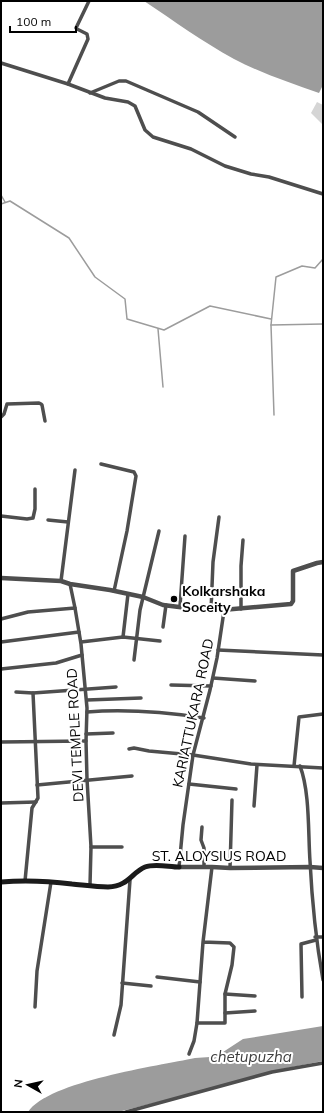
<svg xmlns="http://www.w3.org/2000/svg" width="324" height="1113" font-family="Mulish,sans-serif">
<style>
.green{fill:#d5d5d5}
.water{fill:#9c9c9c}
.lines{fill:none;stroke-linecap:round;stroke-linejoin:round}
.stream{stroke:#9c9c9c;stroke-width:1.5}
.minor{stroke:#4e4e4e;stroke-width:3.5}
.tertiary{stroke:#4e4e4e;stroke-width:4.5}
.secondary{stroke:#1b1b1b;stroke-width:5}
.poi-dot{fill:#000;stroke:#fff;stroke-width:1.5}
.labels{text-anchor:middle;stroke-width:4;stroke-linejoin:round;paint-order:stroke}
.poi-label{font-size:14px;font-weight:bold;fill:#000;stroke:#fff;text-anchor:start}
.street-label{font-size:14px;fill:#000;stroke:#fff}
.water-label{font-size:15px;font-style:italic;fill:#3d3d3d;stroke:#fff}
</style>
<rect width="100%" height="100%" fill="#fff"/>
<path class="green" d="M317 102 323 105V125L311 113Z"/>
<g class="water">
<path d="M144 1H320L323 3V85L319 93C290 83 261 73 234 59 203 42 174 21 144 1Z"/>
<path d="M323 1026V1061L272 1071 170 1099 118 1112H28C49 1081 158 1066 195 1058L210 1057 220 1054 243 1039Z"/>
</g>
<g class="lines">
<g class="stream">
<path d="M1 195 5 202"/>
<path d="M1 204 10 201 69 238 95 277 125 299 127 319 164 330 210 306 271 319"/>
<path d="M271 325 323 324"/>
<path d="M158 329 163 387"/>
<path d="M274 415 271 325 276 277 302 266 315 268 323 259"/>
</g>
<g class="minor">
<path d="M1 63 68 84 105 98 128 102 135 106 145 130 153 137 191 149 225 166 251 174 269 177 323 194"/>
<path d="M68 84 88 39 87 34 77 29 76 28 89 1"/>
<path d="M90 93 119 81H126L198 112 235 137"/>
<path d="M1 417 4 414 7 404 39 403 41 404 42 405 45 421"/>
<path d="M101 464 134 472 136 476 127 531 114 591"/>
<path d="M1 516 27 519 33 518 35 509V489"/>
<path d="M48 520 68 522"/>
<path d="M61 581 75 470"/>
<path d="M70 584 75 608 81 644 87 708 86 741 87 779 91 847 90 885"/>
<path d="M180 606 185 536"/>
<path d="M241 609V566L243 540"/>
<path d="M211 611 213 562 219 517"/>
<path d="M1 619 28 612 75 608"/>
<path d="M163 627 166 605"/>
<path d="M123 637 128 594"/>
<path d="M1 642 79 632"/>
<path d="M81 642 123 637 160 641"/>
<path d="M218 650 323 655"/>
<path d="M134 660 140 610 159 531"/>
<path d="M1 669 56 663 82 655"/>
<path d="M213 678 255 681"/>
<path d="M171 685 211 686"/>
<path d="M16 692 33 693 116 687"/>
<path d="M87 700 141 698"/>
<path d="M87 712C126 709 165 712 204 718"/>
<path d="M86 734 113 733"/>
<path d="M1 742 86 741"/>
<path d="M129 749 134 748 149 751 193 755 251 764 323 768"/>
<path d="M294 766 299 717 323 714"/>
<path d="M300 766C310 792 308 833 310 861 312 901 316 941 323 980"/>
<path d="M189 784 236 789"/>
<path d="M37 785 132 776"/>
<path d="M1 803 36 802"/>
<path d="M254 806 257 765"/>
<path d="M202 827 201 840 204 848V867"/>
<path d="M91 847H122"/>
<path d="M179 867 183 825 193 755 210 690 217 658 224 611"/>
<path d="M230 868 232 800"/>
<path d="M25 881 32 808 38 798 33 693"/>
<path d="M315 937H323"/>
<path d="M203 942 230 943 234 947 232 965 225 994V1023H197L203 942 212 867"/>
<path d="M157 977 200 982"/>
<path d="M122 983 151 986"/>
<path d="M225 994 255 996"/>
<path d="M302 997 301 944 316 940"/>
<path d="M35 1007 37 971 51 882"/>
<path d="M225 1013 255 1011"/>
<path d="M114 1035 121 1005 130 880"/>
<path d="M189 1054 194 1041 197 1023"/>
<path d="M126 1112 272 1072 323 1063"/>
</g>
<g class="tertiary">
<path d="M1 578 61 581 70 584 110 590 143 597 163 605 211 611 291 604 293 601V571L317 563 323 562"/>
<path d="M179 867H212L230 868 310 867 323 868"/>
</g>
<path class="secondary" d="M1 882C24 880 48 881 72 884 83 885 96 887 108 887 129 886 131 873 145 867 155 863 169 867 179 867"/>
</g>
<circle class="poi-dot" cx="174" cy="599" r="4"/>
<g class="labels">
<g class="poi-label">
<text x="182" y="596">Kolkarshaka<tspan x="182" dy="16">Soceity</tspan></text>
</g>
<g class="street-label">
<text transform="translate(193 713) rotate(-78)" y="5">KARIATTUKARA ROAD</text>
<text transform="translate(75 735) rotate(-93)" y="5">DEVI TEMPLE ROAD</text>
<text x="219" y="861">ST. ALOYSIUS ROAD</text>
</g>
<g class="water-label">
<text x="251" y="1062">chetupuzha</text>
</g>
</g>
<rect width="324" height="1113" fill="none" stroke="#000000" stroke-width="4"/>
<g transform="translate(28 1085) rotate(278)" stroke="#ffffff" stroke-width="3" paint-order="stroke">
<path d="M0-3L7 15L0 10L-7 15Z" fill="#000000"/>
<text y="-6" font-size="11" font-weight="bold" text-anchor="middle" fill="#000000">N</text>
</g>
<path d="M10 26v6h66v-6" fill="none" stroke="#000000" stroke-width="2"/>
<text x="16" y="26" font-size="12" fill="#000000" stroke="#ffffff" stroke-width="3" paint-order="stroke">100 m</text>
</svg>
